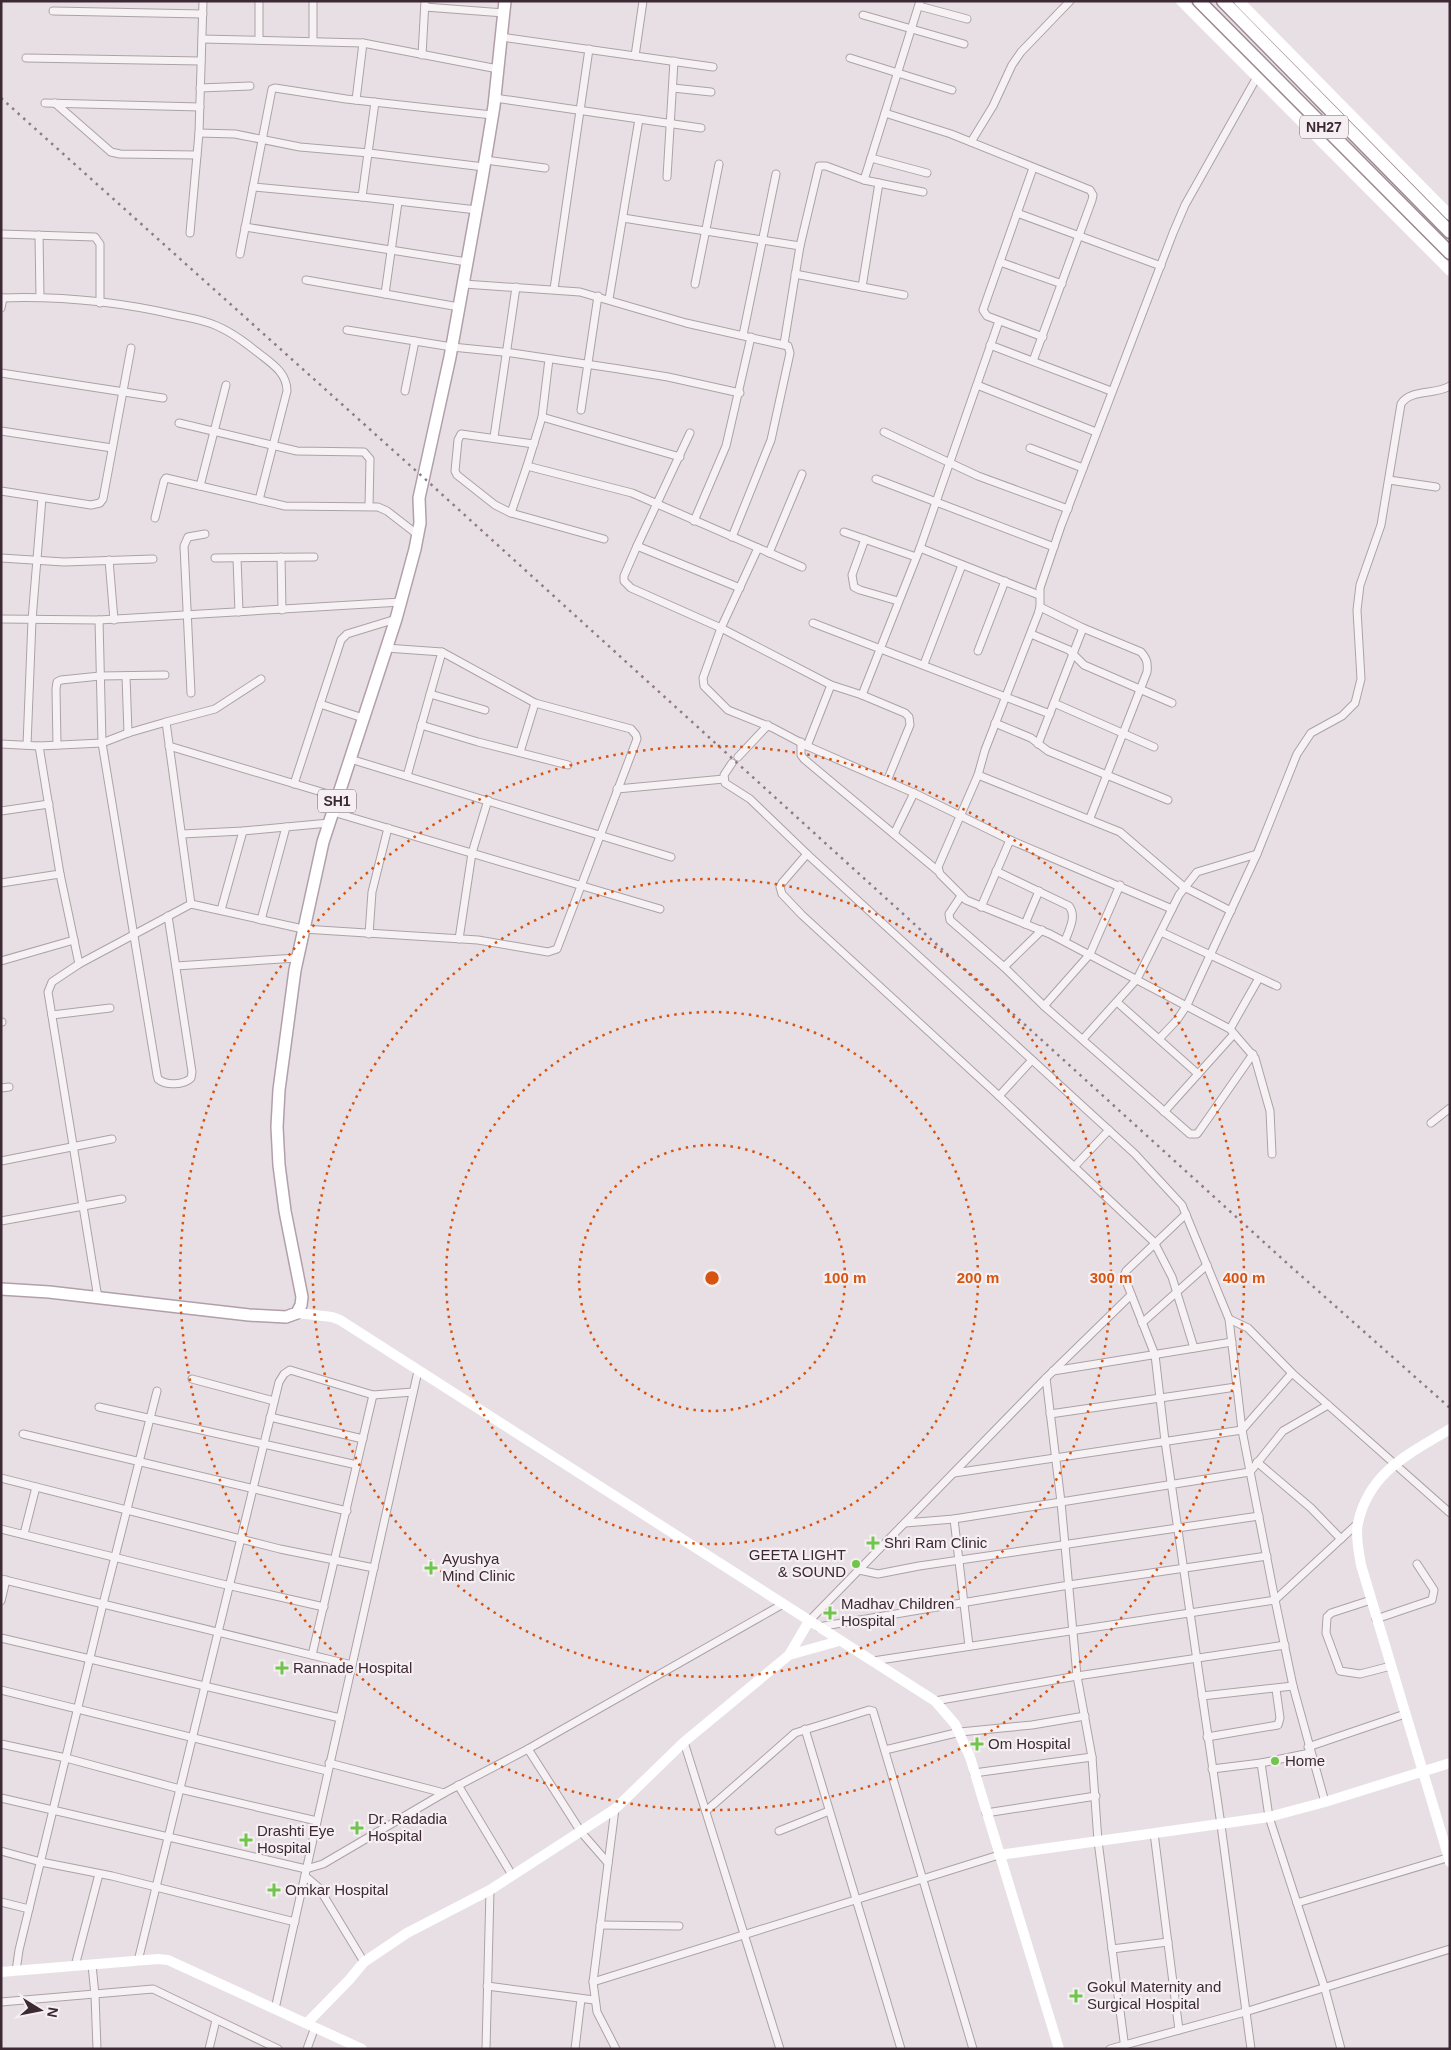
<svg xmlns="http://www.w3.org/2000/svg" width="1451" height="2050" font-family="Helvetica,sans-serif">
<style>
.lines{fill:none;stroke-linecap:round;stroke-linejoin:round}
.street-casing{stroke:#ada1a8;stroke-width:9}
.primary-casing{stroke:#b29faa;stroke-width:14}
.highway-casing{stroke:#9d8893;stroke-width:15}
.street{stroke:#f6f2f4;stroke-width:7}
.secondary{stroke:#fff;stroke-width:10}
.primary{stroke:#fff;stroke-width:11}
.highway{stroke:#fff;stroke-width:12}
.rail{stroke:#907a85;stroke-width:2.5;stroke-dasharray:2.5 5;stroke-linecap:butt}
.ring{fill:none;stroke:#d75410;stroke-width:2.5;stroke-dasharray:2.5 5}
.poi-dot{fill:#70c54c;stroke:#f5eff2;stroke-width:2}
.labels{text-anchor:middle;stroke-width:4.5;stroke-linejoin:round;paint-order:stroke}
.shield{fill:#f5eff2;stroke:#74646d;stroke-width:1}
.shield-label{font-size:14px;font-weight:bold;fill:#3d2934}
.poi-label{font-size:15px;fill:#3d2934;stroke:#f5eff2;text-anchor:start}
.centre{fill:#d75410;stroke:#f5eff2;stroke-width:2.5}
.ring-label{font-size:15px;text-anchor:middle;font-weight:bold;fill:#d75410;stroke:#f5eff2;stroke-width:4.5;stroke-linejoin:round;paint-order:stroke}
</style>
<rect width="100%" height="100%" fill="#e7dfe4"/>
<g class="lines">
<defs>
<g id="street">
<path d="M259 1V40"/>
<path d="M313 1V41"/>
<path d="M919 6 967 19"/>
<path d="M425 7 504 13"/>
<path d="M53 11 203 14"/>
<path d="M863 15 964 44"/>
<path d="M501 37 713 67"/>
<path d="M202 39 363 43 498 69"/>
<path d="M422 55 425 1"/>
<path d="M635 56 643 1"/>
<path d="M26 58 201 61"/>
<path d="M850 58 952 90"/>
<path d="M1257 77 1185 205 1173 233 1061 526 1040 588V607L1038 614 985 750 978 775 938 867 940 874 966 900 1050 934 1230 1029 1255 1058 1270 1111 1272 1154"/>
<path d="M200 88 250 86"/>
<path d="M673 88 711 92"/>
<path d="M495 98 701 128"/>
<path d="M356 100 363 43"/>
<path d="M45 103 200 107"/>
<path d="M55 103 111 152 120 154 197 155"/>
<path d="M885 113 951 134 1090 190 1093 195 1092 200 1033 361"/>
<path d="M199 133 235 134 300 147 369 153 484 167"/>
<path d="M971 142 993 106 1012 65 1021 52 1070 1"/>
<path d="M871 158 927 173"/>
<path d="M485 160 545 168"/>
<path d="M1033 168 983 310 987 316 1043 337"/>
<path d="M667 177 674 61"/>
<path d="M864 180 920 1"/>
<path d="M253 187 362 197 477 210"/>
<path d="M362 197 375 102"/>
<path d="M1017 213 1161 266"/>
<path d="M623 218 800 246"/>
<path d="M245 227 467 262"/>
<path d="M190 233 199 133 203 1"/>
<path d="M1 234 95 237 100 244V303"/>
<path d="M39 235 40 297"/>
<path d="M240 254 272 89 275 88 346 99 492 115"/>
<path d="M1000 262 1062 284"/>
<path d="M795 274 904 295"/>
<path d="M306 280 459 307"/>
<path d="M464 284 580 292 686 323 788 346 790 353 771 440 732 537"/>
<path d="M695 284 719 164"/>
<path d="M862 287 879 183"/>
<path d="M554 289 589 49"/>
<path d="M385 294 398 202"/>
<path d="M1 298C60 296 119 302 176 315 190 318 204 320 217 326 233 333 247 344 261 355 274 365 287 374 287 391L259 500"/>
<path d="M609 299 639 119"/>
<path d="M1 308 3 298"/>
<path d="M347 330 452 347 512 353 619 369 668 377 740 393"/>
<path d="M743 335 776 174"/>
<path d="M784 344 800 246 819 166H826L864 180 923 192"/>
<path d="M990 345 1111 391"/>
<path d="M1 373 163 398"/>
<path d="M977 385 1096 432"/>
<path d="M405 391 415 341"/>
<path d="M581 410 598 296"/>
<path d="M542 417 680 457"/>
<path d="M179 423 297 451 364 452 370 459 369 506"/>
<path d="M1 431 112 448"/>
<path d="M884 432 978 476 1068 509"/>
<path d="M690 433 637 546 624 576V581L631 588 721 628 831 685 862 695 905 713 909 717 910 725 887 781"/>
<path d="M494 437 516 287"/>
<path d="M534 444 461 434 458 440 455 471 457 475 495 505 511 513 604 539"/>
<path d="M1030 448 1083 468"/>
<path d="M527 466 632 493 802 567"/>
<path d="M876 479 1054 547"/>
<path d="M1389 480 1436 487"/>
<path d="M200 486 226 385"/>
<path d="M1 491 91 505 100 503 103 499 131 348"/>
<path d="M511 513 527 466 542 417 549 359"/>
<path d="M155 518 164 481 166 478 285 506 378 507 387 511 418 535"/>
<path d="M694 521 726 446 751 337"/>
<path d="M844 532 916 557"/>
<path d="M865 539 852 575 854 587 860 590 898 601"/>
<path d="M637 546 740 588"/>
<path d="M758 548 721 628 703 678 704 686 728 710 773 728 807 746 914 793 1010 840 1172 909"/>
<path d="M920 548 1039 595"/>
<path d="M769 553 802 474"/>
<path d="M281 557 282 610"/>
<path d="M1 558 64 562 153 559"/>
<path d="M215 558 314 557"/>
<path d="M237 558 239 612"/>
<path d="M109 560 114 620"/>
<path d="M1040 607 1083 628 1141 652C1147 659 1148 663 1147 672L1090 818"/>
<path d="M1 619 99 620 401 602"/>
<path d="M99 620 102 743 157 1075 158 1079C166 1086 184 1085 191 1078L192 1072 168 916"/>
<path d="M813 623 1050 714"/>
<path d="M1031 634 1069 650 1084 665 1172 703"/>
<path d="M978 651 1005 581"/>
<path d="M924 664 962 565"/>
<path d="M126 676 128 733"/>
<path d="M191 693 184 546 188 537 205 534"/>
<path d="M430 694 485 710"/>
<path d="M862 695 920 548 999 321"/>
<path d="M1054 703 1154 747"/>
<path d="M320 704 363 718"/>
<path d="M166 722 215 709 261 679"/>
<path d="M995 723 1031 738 1048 751 1168 800"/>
<path d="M421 725 478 742 568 765"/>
<path d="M801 742V755L804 759 938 871"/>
<path d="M1 744 39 746"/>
<path d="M1038 744 1083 628"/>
<path d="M27 745 32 620 42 498"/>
<path d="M57 745 56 689 57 682 61 680 100 676 165 675"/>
<path d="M169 746 338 797"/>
<path d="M807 746 831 685"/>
<path d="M520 752 535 703"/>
<path d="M738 757 768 725"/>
<path d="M350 759 671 857"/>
<path d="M732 763 724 775 725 783 750 799 807 854 1135 1154 1182 1205 1229 1319 1242 1430 1275 1600 1293 1686 1325 1802"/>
<path d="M978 775 1120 832 1184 887 1231 911"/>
<path d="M407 776 442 652"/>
<path d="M294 784 341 640 347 634 396 619"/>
<path d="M617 789 724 779"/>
<path d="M1 811 49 804"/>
<path d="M333 812 660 909"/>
<path d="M182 834 243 831 329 823"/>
<path d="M894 834 914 793"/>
<path d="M807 854 782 883 780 887 782 894 802 915 999 1096 1154 1242 1172 1277 1194 1348"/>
<path d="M996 871 1069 906C1077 916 1069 930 1065 941"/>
<path d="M60 874 79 964 191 904"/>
<path d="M1 883 60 874 39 746 102 743 128 733 166 722 191 904 303 929 478 940 548 952 557 949 637 739 636 735 631 729 535 703 442 652 386 648"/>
<path d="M961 896 949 914 950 920 1004 967 1044 1006 1190 1134H1197L1200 1130 1253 1054"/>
<path d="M981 907 1010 840"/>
<path d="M221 910 243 831"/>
<path d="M261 920 286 827"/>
<path d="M1025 924 1039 891"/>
<path d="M1161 932 1277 986"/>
<path d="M369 934 372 892 388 828"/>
<path d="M459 939 472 853 488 800"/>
<path d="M1 961 74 940"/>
<path d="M79 964 52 982 48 992 98 1298"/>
<path d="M176 966 297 958"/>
<path d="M1004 967 1042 930"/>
<path d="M1117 1002 1198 1074"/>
<path d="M1044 1006 1090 954 1120 885"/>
<path d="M52 1015 110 1008"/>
<path d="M1 1022H2"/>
<path d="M1230 1029 1259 978"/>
<path d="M1083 1039 1137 979 1179 895 1197 872 1257 854"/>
<path d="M1159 1039 1177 1020 1187 1005 1257 854 1297 754 1311 733 1342 716 1355 703 1361 679 1357 610 1360 585 1381 525 1401 404C1410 389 1436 395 1450 386"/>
<path d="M1 1088 9 1087"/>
<path d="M999 1096 1032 1060"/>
<path d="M1164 1112 1234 1034"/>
<path d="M1431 1123 1450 1108"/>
<path d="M1 1161 112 1139"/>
<path d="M1074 1167 1109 1130"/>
<path d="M1186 1214 1126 1271 1124 1276 1155 1355 1165 1441 1221 1825 1251 2049"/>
<path d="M1 1221 122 1199"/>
<path d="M1229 1319 1248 1328 1292 1373 1450 1513"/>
<path d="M1142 1323 1207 1265"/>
<path d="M1053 1371 1232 1342"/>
<path d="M1046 1378 1061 1502 1077 1676 1092 1757 1098 1841 1125 2049"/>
<path d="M192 1379 274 1401"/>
<path d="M99 1407 357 1465"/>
<path d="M1050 1414 1236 1387"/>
<path d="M270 1417 363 1439"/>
<path d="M23 1434 347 1511"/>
<path d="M1257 1462 1311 1508 1341 1539"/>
<path d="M954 1473 1242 1430 1292 1373"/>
<path d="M1 1478 280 1549 374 1568"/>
<path d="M954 1519 969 1646"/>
<path d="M905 1523 954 1519 1250 1472 1283 1431 1328 1405"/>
<path d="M1 1529 218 1583 324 1607"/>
<path d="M24 1534 36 1487"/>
<path d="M859 1570 878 1574 919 1566 1259 1516"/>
<path d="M1 1579 352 1665"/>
<path d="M1371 1600 1331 1613 1327 1617 1326 1633 1340 1671 1360 1674 1391 1666"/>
<path d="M1 1601 6 1580"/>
<path d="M1376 1619 1432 1600 1434 1590 1417 1564"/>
<path d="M809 1621 1046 1378 1131 1295"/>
<path d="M818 1627 1069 1585 1267 1556"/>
<path d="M1 1638 340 1718"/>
<path d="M312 1655 373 1395"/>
<path d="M873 1661 1275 1600 1357 1524"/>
<path d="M1 1690 327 1771"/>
<path d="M1202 1696 1293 1686"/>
<path d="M935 1701 1077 1676 1285 1645"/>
<path d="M805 1729 901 2049"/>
<path d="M1207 1737 1278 1725 1280 1718 1276 1689"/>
<path d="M684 1742 780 2049"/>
<path d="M1 1744 66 1758 180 1789 317 1821"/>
<path d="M1308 1747 1405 1714"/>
<path d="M528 1749 581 1832 608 1863"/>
<path d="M885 1750 960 1732 1032 1725 1085 1716"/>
<path d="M329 1763 444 1793"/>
<path d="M1261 1763 1269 1817 1325 1989 1341 2049"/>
<path d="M1212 1769 1261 1763 1310 1753"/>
<path d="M974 1773 1092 1757"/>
<path d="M458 1785 512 1875"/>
<path d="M1 1798 306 1869 323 1864 444 1793 528 1749 783 1604"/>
<path d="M615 1809 593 1982 597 2012 616 2049"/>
<path d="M706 1811 795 1733 869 1710 873 1711 973 2049"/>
<path d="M986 1813 1096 1796"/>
<path d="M779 1831 829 1811"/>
<path d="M1154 1833 1179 2030"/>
<path d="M1 1851 41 1862 112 1876 295 1922"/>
<path d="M305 1876 319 1888 364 1962"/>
<path d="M1 1902 29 1909"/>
<path d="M1297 1903 1450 1857"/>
<path d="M600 1925 679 1926"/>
<path d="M1112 1949 1168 1942"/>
<path d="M138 1961 279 1382 284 1374 290 1370 373 1395 413 1392"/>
<path d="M92 1965 95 1995 97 2049"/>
<path d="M75 1966 99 1874"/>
<path d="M16 1971 19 1950 103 1604 157 1391"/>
<path d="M593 1982 999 1855"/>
<path d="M487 1986 594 2000"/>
<path d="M1 2002 153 1989 278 2049"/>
<path d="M275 2009 418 1371"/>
<path d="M209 2049 216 2020"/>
<path d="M307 2049 315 2027"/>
<path d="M486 2049 490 1890"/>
<path d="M575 2049 581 1999"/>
<path d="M1110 2049 1245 2012 1450 1949"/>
</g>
<path id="primary" d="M1 1289 49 1292 249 1315 286 1317 297 1313 301 1305 302 1297 285 1211 279 1165 277 1127 279 1090 295 970 323 842 396 619 415 549 420 523 419 498 450 357 482 179 494 106 505 1"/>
<g id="highway">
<path d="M1199 1 1450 253"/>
<path d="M1223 1 1450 232"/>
</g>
</defs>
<use href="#street" class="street-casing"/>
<use href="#primary" class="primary-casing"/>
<use href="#highway" class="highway-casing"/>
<use href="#street" class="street"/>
<g class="secondary">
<path d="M1181 1 1450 271"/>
<path d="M1239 1 1450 215"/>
<path d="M297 1313 332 1317 340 1320 935 1701 955 1724 970 1757 1059 2049"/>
<path d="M1450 1429C1409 1454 1369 1472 1358 1523 1355 1535 1359 1553 1361 1565L1450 1862"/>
<path d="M789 1655 839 1641"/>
<path d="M999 1855 1269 1817 1325 1802 1450 1763"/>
<path d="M1 1972 158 1959 168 1960 362 2049"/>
<path d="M307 2023 349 1980 364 1962 407 1933 490 1890 615 1809 684 1742 789 1655 809 1621"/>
</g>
<use href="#primary" class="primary"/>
<use href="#highway" class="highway"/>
<path class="rail" d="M1 98 424 478 1289 1265 1450 1408"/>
</g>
<g class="ring">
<circle cx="712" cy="1278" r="133"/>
<circle cx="712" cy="1278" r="266"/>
<circle cx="712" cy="1278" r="399"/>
<circle cx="712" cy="1278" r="532"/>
</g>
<g class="poi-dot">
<path d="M870.5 1535.5h5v5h5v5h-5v5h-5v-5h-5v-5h5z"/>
<circle cx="856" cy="1564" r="5"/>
<path d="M428.5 1560.5h5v5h5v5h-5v5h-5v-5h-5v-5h5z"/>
<path d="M827.5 1605.5h5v5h5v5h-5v5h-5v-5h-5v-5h5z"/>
<path d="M279.5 1660.5h5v5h5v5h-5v5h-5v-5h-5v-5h5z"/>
<path d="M974.5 1736.5h5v5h5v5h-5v5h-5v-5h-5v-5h5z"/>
<circle cx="1275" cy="1761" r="5"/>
<path d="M354.5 1820.5h5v5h5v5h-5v5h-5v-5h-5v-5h5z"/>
<path d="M243.5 1832.5h5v5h5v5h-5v5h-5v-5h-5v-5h5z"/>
<path d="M271.5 1882.5h5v5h5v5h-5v5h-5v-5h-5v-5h5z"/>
<path d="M1073.5 1988.5h5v5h5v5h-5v5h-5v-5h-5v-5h5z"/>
</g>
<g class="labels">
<g class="shield">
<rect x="1300" y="115.5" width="48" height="23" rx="4"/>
<rect x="318" y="789.5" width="38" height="23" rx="4"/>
</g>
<g class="shield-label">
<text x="1324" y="132">NH27</text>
<text x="337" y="806">SH1</text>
</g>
<g class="poi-label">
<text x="884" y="1548">Shri Ram Clinic</text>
<text x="846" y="1560" text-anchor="end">GEETA LIGHT<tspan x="846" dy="17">&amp; SOUND</tspan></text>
<text x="442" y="1564">Ayushya<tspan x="442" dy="17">Mind Clinic</tspan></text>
<text x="841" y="1609">Madhav Children<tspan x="841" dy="17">Hospital</tspan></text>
<text x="293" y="1673">Rannade Hospital</text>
<text x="988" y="1749">Om Hospital</text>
<text x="1285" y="1766">Home</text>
<text x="368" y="1824">Dr. Radadia<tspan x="368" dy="17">Hospital</tspan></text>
<text x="257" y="1836">Drashti Eye<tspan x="257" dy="17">Hospital</tspan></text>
<text x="285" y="1895">Omkar Hospital</text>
<text x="1087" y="1992">Gokul Maternity and<tspan x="1087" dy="17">Surgical Hospital</tspan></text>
</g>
</g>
<circle cx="712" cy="1278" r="8" class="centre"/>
<g class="ring-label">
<text x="845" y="1283">100 m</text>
<text x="978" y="1283">200 m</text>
<text x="1111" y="1283">300 m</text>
<text x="1244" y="1283">400 m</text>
</g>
<rect width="1451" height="2050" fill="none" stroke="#3d2934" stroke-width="5"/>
<g transform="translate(40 2010) rotate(100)" stroke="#f5eff2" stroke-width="4" paint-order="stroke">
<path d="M0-4L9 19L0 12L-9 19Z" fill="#3d2934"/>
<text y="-8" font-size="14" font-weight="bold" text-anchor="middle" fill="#3d2934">N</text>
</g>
</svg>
